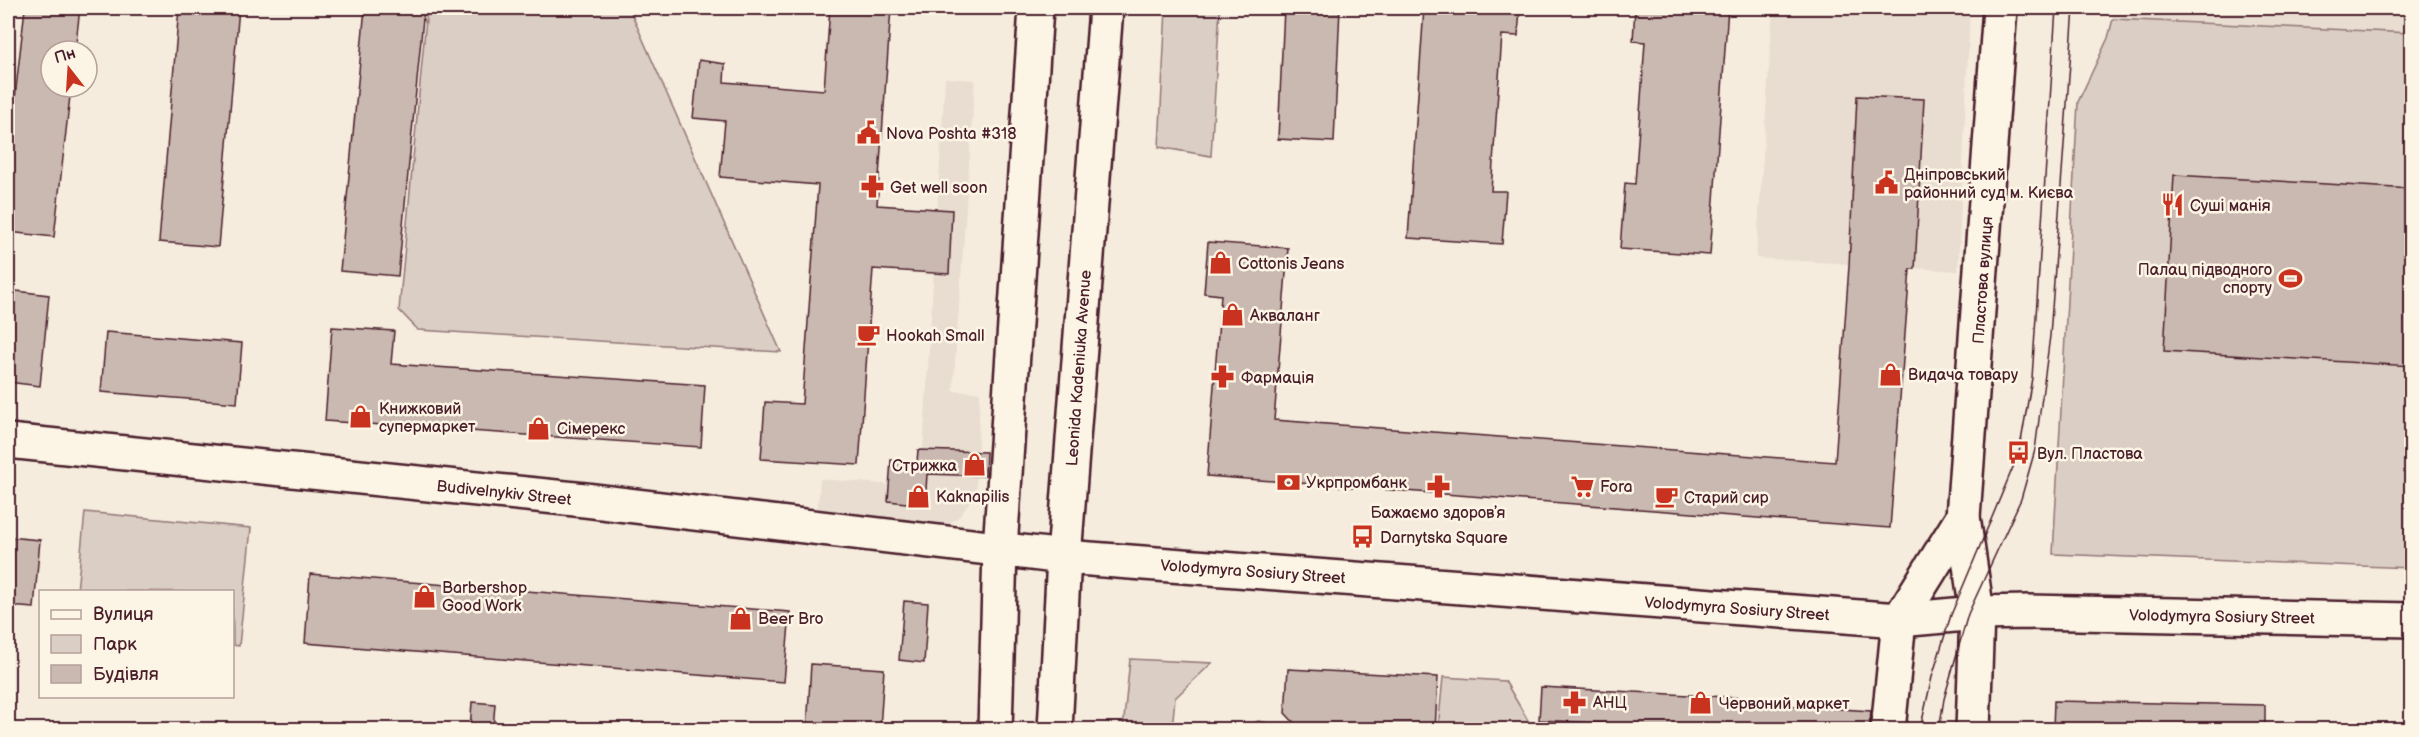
<svg xmlns="http://www.w3.org/2000/svg" width="2419" height="737" font-family="'Balsamiq Sans',sans-serif">
<style>
.built{fill:#e8ddd0}
.green{fill:#dbcec4;stroke:#927678;stroke-width:1.5}
.building{fill:#cab9b1;stroke:#4a1f2b;stroke-width:1.5}
.lines{fill:none;stroke-linecap:round;stroke-linejoin:round}
.minor-casing{stroke:#4a1f2b;stroke-width:38}
.highway-casing{stroke:#4a1f2b;stroke-width:38}
.minor{stroke:#fcf5e5;stroke-width:33}
.highway{stroke:#fcf5e5;stroke-width:33}
.tram{stroke:#4a1f2b;stroke-width:1.5}
.labels{text-anchor:middle;stroke-width:5;stroke-linejoin:round;paint-order:stroke}
.poi-label{font-size:16px;fill:#4a1f2b;stroke:#fcf5e5;text-anchor:start}
.street-label{font-size:16px;fill:#4a1f2b;stroke:#fcf5e5}
</style>
<rect width="100%" height="100%" fill="#f5ecde"/>
<filter id="ink" filterUnits="userSpaceOnUse"><feTurbulence type="fractalNoise" baseFrequency=".0167" numOctaves="2"/><feDisplacementMap in="SourceGraphic" scale="12" xChannelSelector="R" yChannelSelector="G"/><feConvolveMatrix kernelMatrix="1 2 1 2 8 2 1 2 1" color-interpolation-filters="sRGB"/></filter>
<g filter="url(#ink)">
<g class="built">
<path d="M1773 8H1970L1958 271 1756 258Z"/>
<path d="M2109 8H2411V33L2113 19Z"/>
<path d="M945 78 975 80 953 391 980 392 976 492 960 516 940 530 817 516 820 479 921 487Z"/>
</g>
<g class="green">
<path d="M427 8H629L781 352 418 330 399 310Z"/>
<path d="M1166 8H1220L1211 156 1159 147Z"/>
<path d="M2113 19 2411 33V568L2053 554 2078 102 2108 38Z"/>
<path d="M85 512 251 528 239 646 233 645 232 592 77 591Z"/>
<path d="M1130 659 1212 663 1175 698 1172 729H1123Z"/>
<path d="M1443 677 1505 681 1533 729H1438Z"/>
<path d="M1258 721 1268 723 1275 729H1242Z"/>
</g>
<g class="building">
<path d="M25 8H80L75 51H51V87H71L54 237 8 232V160Z"/>
<path d="M179 8H239L218 247 159 242Z"/>
<path d="M365 8H424L398 276 340 271Z"/>
<path d="M830 8H891L877 205 952 210 949 274 873 269 859 465 761 459 765 402 802 404 818 185 720 177 725 121 693 118 699 60 725 64 724 82 824 90Z"/>
<path d="M1284 8H1340L1334 142 1278 139Z"/>
<path d="M1424 8H1520L1518 36 1502 35 1491 191H1506L1502 244 1408 238Z"/>
<path d="M1635 8H1728L1710 255 1620 249 1625 183 1635 184 1645 42 1633 41Z"/>
<path d="M1857 96 1924 99 1915 269H1910L1890 528 1207 476 1221 295 1204 293 1208 242 1288 248 1274 420 1835 462 1849 266Z"/>
<path d="M2174 175 2412 189V366L2164 351Z"/>
<path d="M8 290 49 295 40 386 8 382Z"/>
<path d="M332 327 394 331 391 364 705 385 701 447 325 421Z"/>
<path d="M106 332 242 343 237 403 101 392Z"/>
<path d="M918 450 986 452 985 476 927 474 925 505 888 501 891 460 917 462Z"/>
<path d="M8 537 40 540 34 608 8 606Z"/>
<path d="M310 574 790 612 784 682 305 643Z"/>
<path d="M904 601 928 603 924 663 899 660Z"/>
<path d="M811 664 884 669 880 729H807Z"/>
<path d="M1288 669 1438 677 1435 729 1299 728 1285 713Z"/>
<path d="M1541 687 1781 700 1780 705 1871 711 1869 729H1615L1616 724 1539 720Z"/>
<path d="M2054 701 2265 705V729H2053Z"/>
<path d="M472 702 495 704 493 729H470Z"/>
</g>
<g class="lines">
<defs>
<g id="minor">
<path d="M8 441 585 500 1064 557 1899 620 1977 613 2029 612 2412 620"/>
<path d="M1888 730 1899 620 1963 517"/>
<path d="M1973 730 1977 613 1963 517 2000 8"/>
</g>
<g id="highway">
<path d="M995 730 1000 549 1036 8"/>
<path d="M1055 730 1064 557 1106 8"/>
</g>
</defs>
<use href="#minor" class="minor-casing"/>
<use href="#highway" class="highway-casing"/>
<use href="#minor" class="minor"/>
<use href="#highway" class="highway"/>
<g class="tram">
<path d="M1920 730 1932 677 1951 615 2019 453 2032 378 2056 8"/>
<path d="M1939 730 1944 699 1968 614 2021 499 2035 450 2050 336 2074 8"/>
</g>
</g>
</g>
<defs>
<symbol id="civic-bare" viewBox="-9 -9 18 18"><path d="M-.6-6.5H3V-4.5H.6V-3L4-1V1h2V6H-6V1h2V-1L-.6-3ZM-1.2 2.5V6h2.4V2.5Z" fill="#c8321e" stroke="#fcf5e5" stroke-width="2.5" paint-order="stroke"/></symbol>
<symbol id="pharmacy-bare" viewBox="-9 -9 18 18"><path d="M-2-6h4v4h4v4h-4v4h-4v-4h-4v-4h4Z" fill="#c8321e" stroke="#fcf5e5" stroke-width="2.5" paint-order="stroke"/></symbol>
<symbol id="restaurant-bare" viewBox="-9 -9 18 18"><path d="M-5-6h1v4h1v-4h1v4h1v-4h1v5L-1.5 .5V6h-2V.5L-5-1ZM5-6V6H3V1.5H1.5Q1.5-4 5-6Z" fill="#c8321e" stroke="#fcf5e5" stroke-width="2.5" paint-order="stroke"/></symbol>
<symbol id="shop-bare" viewBox="-9 -9 18 18"><path d="M-5-2.5h2.3a2.7 3.5 0 0 1 5.4 0H5L5.5 6h-11ZM-1.5-2.5h3a1.5 2.3 0 0 0-3 0Z" fill="#c8321e" stroke="#fcf5e5" stroke-width="2.5" paint-order="stroke"/></symbol>
<symbol id="stadium-bare" viewBox="-9 -9 18 18"><path d="M0-5a6.5 5 0 1 0 0 10a6.5 5 0 1 0 0-10ZM-3.5-1.8h7v3.6h-7Z" fill="#c8321e" stroke="#fcf5e5" stroke-width="2.5" paint-order="stroke"/></symbol>
<symbol id="cafe-bare" viewBox="-9 -9 18 18"><path d="M-5.5-4.5H6V0H3Q3 3.5 0 3.5H-2.5Q-5.5 3.5-5.5 0ZM3-3.2v2h1.7v-2ZM-6 4.5H4V6H-6Z" fill="#c8321e" stroke="#fcf5e5" stroke-width="2.5" paint-order="stroke"/></symbol>
<symbol id="bus-bare" viewBox="-9 -9 18 18"><path d="M-5-6H5V4H4V6H2V4H-2V6H-4V4H-5ZM-3.5-4V0h7V-4ZM-3.5 1.2v1.5H-2V1.2ZM2 1.2v1.5H3.5V1.2Z" fill="#c8321e" stroke="#fcf5e5" stroke-width="2.5" paint-order="stroke"/></symbol>
<symbol id="bank-bare" viewBox="-9 -9 18 18"><path d="M-6-4H6V4H-6ZM0-2.3a2.3 2.3 0 1 0 0 4.6a2.3 2.3 0 1 0 0-4.6Z" fill="#c8321e" stroke="#fcf5e5" stroke-width="2.5" paint-order="stroke"/></symbol>
<symbol id="supermarket-bare" viewBox="-9 -9 18 18"><path d="M-6-5.5h2.5l.6 2H6L4.5 2H-2.5L-4.4-4H-6ZM-1.5 3.2a1.3 1.3 0 1 0 .1 0ZM3 3.2a1.3 1.3 0 1 0 .1 0Z" fill="#c8321e" stroke="#fcf5e5" stroke-width="2.5" paint-order="stroke"/></symbol>
</defs>
<g fill-rule="evenodd">
<use href="#civic-bare" x="852" y="116" width="33" height="33"/>
<use href="#civic-bare" x="1870" y="166" width="33" height="33"/>
<use href="#pharmacy-bare" x="856" y="170" width="33" height="33"/>
<use href="#restaurant-bare" x="2156" y="188" width="33" height="33"/>
<use href="#shop-bare" x="1204" y="246" width="33" height="33"/>
<use href="#stadium-bare" x="2274" y="262" width="33" height="33"/>
<use href="#shop-bare" x="1216" y="298" width="33" height="33"/>
<use href="#cafe-bare" x="852" y="318" width="33" height="33"/>
<use href="#shop-bare" x="1874" y="358" width="33" height="33"/>
<use href="#pharmacy-bare" x="1206" y="360" width="33" height="33"/>
<use href="#shop-bare" x="344" y="400" width="33" height="33"/>
<use href="#shop-bare" x="522" y="412" width="33" height="33"/>
<use href="#bus-bare" x="2002" y="436" width="33" height="33"/>
<use href="#shop-bare" x="958" y="448" width="33" height="33"/>
<use href="#bank-bare" x="1272" y="466" width="33" height="33"/>
<use href="#supermarket-bare" x="1566" y="470" width="33" height="33"/>
<use href="#pharmacy-bare" x="1422" y="470" width="33" height="33"/>
<use href="#shop-bare" x="902" y="480" width="33" height="33"/>
<use href="#cafe-bare" x="1650" y="480" width="33" height="33"/>
<use href="#bus-bare" x="1346" y="520" width="33" height="33"/>
<use href="#shop-bare" x="408" y="580" width="33" height="33"/>
<use href="#shop-bare" x="724" y="602" width="33" height="33"/>
<use href="#pharmacy-bare" x="1558" y="686" width="33" height="33"/>
<use href="#shop-bare" x="1684" y="686" width="33" height="33"/>
</g>
<g class="labels">
<g class="poi-label">
<text x="886" y="139">Nova Poshta #318</text>
<text x="1904" y="180">Дніпровський<tspan x="1904" dy="18">районний суд м. Києва</tspan></text>
<text x="890" y="193">Get well soon</text>
<text x="2190" y="211">Суші манія</text>
<text x="1238" y="269">Cottonis Jeans</text>
<text x="2272" y="275" text-anchor="end">Палац підводного<tspan x="2272" dy="18">спорту</tspan></text>
<text x="1250" y="321">Акваланг</text>
<text x="886" y="341">Hookah Small</text>
<text x="1908" y="380">Видача товару</text>
<text x="1241" y="383">Фармація</text>
<text x="379" y="414">Книжковий<tspan x="379" dy="18">супермаркет</tspan></text>
<text x="557" y="434">Сімерекс</text>
<text x="2037" y="459">Вул. Пластова</text>
<text x="957" y="471" text-anchor="end">Стрижка</text>
<text x="1306" y="488">Укрпромбанк</text>
<text x="1600" y="492">Fora</text>
<text x="936" y="502">Kaknapilis</text>
<text x="1684" y="503">Старий сир</text>
<text x="1438" y="518" text-anchor="middle">Бажаємо здоровʼя</text>
<text x="1380" y="543">Darnytska Square</text>
<text x="442" y="593">Barbershop<tspan x="442" dy="18">Good Work</tspan></text>
<text x="758" y="624">Beer Bro</text>
<text x="1593" y="708">АНЦ</text>
<text x="1719" y="709">Червоний маркет</text>
</g>
<g class="street-label">
<text transform="translate(1982 280) rotate(-86)" y="6">Пластова вулиця</text>
<text transform="translate(1078 368) rotate(-86)" y="6">Leonida Kadeniuka Avenue</text>
<text transform="translate(504 492) rotate(6)" y="6">Budivelnykiv Street</text>
<text transform="translate(1253 571) rotate(4)" y="6">Volodymyra Sosiury Street</text>
<text transform="translate(1737 608) rotate(4)" y="6">Volodymyra Sosiury Street</text>
<text transform="translate(2222 616) rotate(1)" y="6">Volodymyra Sosiury Street</text>
</g>
</g>
<rect width="2419" height="737" fill="none" stroke="#fcf5e5" stroke-width="30"/>
<rect x="15" y="15" width="2389" height="707" fill="none" stroke="#4a1f2b" stroke-width="2" filter="url(#ink)"/>
<rect x="39" y="590" width="195" height="108" fill="#fcf5e5" stroke="#b59f9b" stroke-width="1.5"/>
<rect x="51" y="610" width="30" height="9" fill="#fcf5e5" stroke="#b59f9b" stroke-width="1.5"/>
<text x="93" y="620" font-size="18" fill="#4a1f2b">Вулиця</text>
<rect x="51" y="635" width="30" height="18" fill="#dbcec4" stroke="#b59f9b" stroke-width="1.5"/>
<text x="93" y="650" font-size="18" fill="#4a1f2b">Парк</text>
<rect x="51" y="665" width="30" height="18" fill="#cab9b1" stroke="#b59f9b" stroke-width="1.5"/>
<text x="93" y="680" font-size="18" fill="#4a1f2b">Будівля</text>
<g transform="translate(69 69) rotate(343)"><circle r="28" fill="#fcf5e5" stroke="#b59f9b" stroke-width="1.5"/>
<path d="M0-4.5L10 22L0 15L-10 22Z" fill="#c8321e"/>
<text y="-9" font-size="16" font-weight="bold" text-anchor="middle" fill="#4a1f2b">Пн</text>
</g>
</svg>
